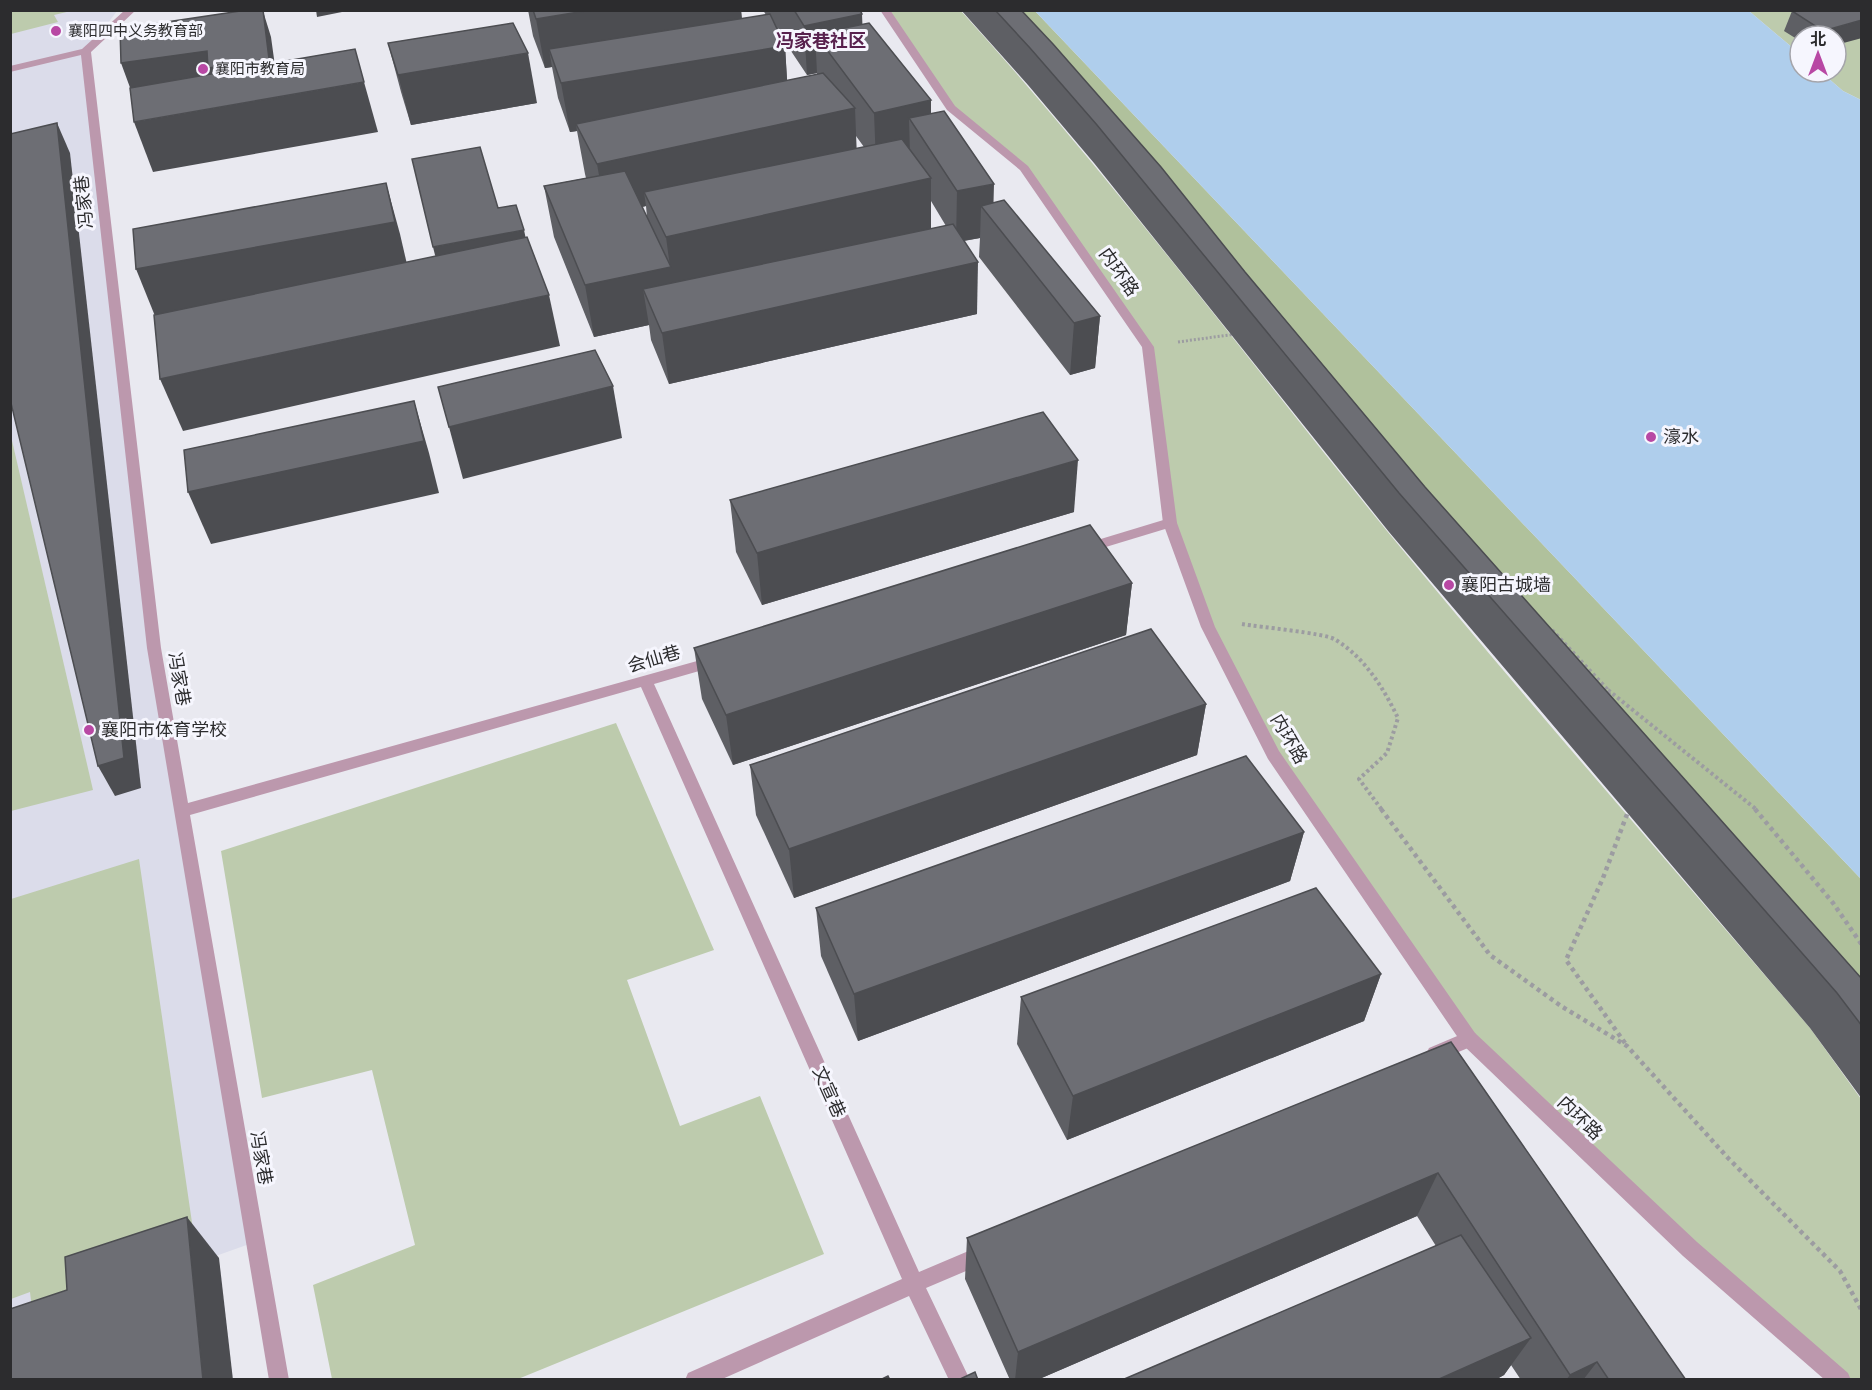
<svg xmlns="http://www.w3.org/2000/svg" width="1872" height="1390" font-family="'Fira Sans Condensed','Noto Sans SC',sans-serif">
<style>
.built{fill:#dbdcea}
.green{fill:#bdcbad}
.forest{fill:#b0c19c}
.water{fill:#afceec}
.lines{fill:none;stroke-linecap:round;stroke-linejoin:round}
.path-far2{stroke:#9c9ca1;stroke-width:3;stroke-dasharray:2 2;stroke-linecap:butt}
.path-far1{stroke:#9c9ca1;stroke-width:4;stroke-dasharray:3 3;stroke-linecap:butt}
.path{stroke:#9c9ca1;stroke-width:4.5;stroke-dasharray:4 4;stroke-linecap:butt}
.minor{fill:#bc98ad;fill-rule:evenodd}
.tertiary{fill:#bc98ad;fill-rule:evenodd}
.wall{fill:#5e5f64;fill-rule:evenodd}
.shaded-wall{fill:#4c4d51}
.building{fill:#6d6e74;stroke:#4c4d51;stroke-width:1.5}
.poi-dot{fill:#b848a4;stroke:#f6f6fe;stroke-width:2}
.labels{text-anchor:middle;stroke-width:6;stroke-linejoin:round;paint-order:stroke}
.far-poi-label{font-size:15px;fill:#2c2c2e;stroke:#f6f6fe;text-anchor:start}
.far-quarter-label{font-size:18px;font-weight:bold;fill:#58214e;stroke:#f6f6fe}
.street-label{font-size:18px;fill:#2c2c2e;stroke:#f6f6fe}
.poi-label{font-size:18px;fill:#2c2c2e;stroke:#f6f6fe;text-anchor:start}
</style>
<rect width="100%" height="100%" fill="#e9e9f0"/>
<path class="built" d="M10 11H117L87 51 154 648 255 1242 84 1303 10 1346Z"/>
<g class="green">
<path d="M11 10H70L71 11 54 15 58 22 11 34Z"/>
<path d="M885 11H961C1112 177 1245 357 1387 531 1525 699 1669 863 1810 1028L1861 1099V1379H1841L1469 1039 1273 755 1208 627 1170 523 1148 347 1024 168 951 108Z"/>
<path d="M1749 11H1861V100L1843 91 1821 72H1836V36H1800V54Z"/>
<path d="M10 432 93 790 11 811H10Z"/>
<path d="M616 723 714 950 627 980 680 1126 760 1096 824 1254 518 1379H332L313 1285 415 1245 372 1070 262 1098 221 851Z"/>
<path d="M139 859 196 1250 32 1309 30 1292 11 1299V899Z"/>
</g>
<path class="forest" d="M985 11H1035L1861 879V1049Z"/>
<path class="water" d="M1035 11H1749L1800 54V72H1821L1843 91 1861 100V879Z"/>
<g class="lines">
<path class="path-far2" d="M1178 342 1236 334"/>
<g class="path-far1">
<path d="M1242 624C1259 627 1323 633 1334 639 1364 656 1384 689 1398 718L1387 753 1359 779 1382 810"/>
<path d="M1552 630 1607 689 1611 699"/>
<path d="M1608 690 1757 810"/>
</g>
<g class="path">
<path d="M1381 809 1490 955 1561 1006 1627 1046 1728 1158 1840 1271 1862 1311"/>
<path d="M1755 809 1833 903 1862 945"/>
<path d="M1625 1043 1566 960 1603 878 1629 809"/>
</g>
<g class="minor">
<path d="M125 10H136L91 52 161 648 188 803 715 656 720 657 722 661 720 665 654 684 919 1272 985 1244 992 1246 995 1253 992 1260 926 1288 970 1380H949L909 1296 720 1380H685L688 1373 902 1279 641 687 190 815 289 1380H269L147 648 81 55 10 72V66L82 49Z"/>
<path d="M1170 518 1175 520 1177 523 1175 526 1086 553 1079 548 1081 545Z"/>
<path d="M1469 1031 1475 1033 1478 1039 1475 1045 1435 1062 1429 1060 1426 1054 1429 1048Z"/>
</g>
<path class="tertiary" d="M880 10H890L955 106 1028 166 1154 347 1177 523 1215 627 1279 751 1475 1033 1697 1242 1848 1373 1851 1380H1825L1683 1256 1463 1045 1268 759 1201 627 1163 523 1142 347 1020 170 947 110Z"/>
</g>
<g class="wall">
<path d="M528 10H741L742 19 766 15 763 10H860L862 14V24L931 114 994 203 1100 316 1095 368 1070 375 979 257 980 238 964 241 977 314 669 384 651 340 649 325 594 337 554 237 544 186 586 178 585 174 577 131 570 132 558 98 552 67 545 68 533 36ZM779 33 807 75 817 73V75L787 81 785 46ZM856 136 864 147 856 149ZM931 201 946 226 931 229ZM646 206 647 217 642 207Z"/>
<path d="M961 10H1021L1245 272 1425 487 1862 979V1099L1810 1028 1389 532 1094 163 1028 85Z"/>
<path d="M1792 11 1836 36H1800V41L1784 31Z"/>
<path d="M388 43 537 103 411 125 401 92Z"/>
<path d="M730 500 1074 512 762 605 736 552Z"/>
<path d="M1132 583 1126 635 733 765 702 699 694 648Z"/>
<path d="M1206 704 1197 755 794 898 756 815 750 765Z"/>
<path d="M1304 832 1290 881 858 1041 821 956 816 908Z"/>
<path d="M1381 974 1364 1021 1067 1140 1017 1044 1021 997Z"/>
<path d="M1451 1042 1686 1380H1521L1511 1365 1504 1375 1495 1380H1122L1436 1246 1417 1216 1037 1380H1010L965 1279 967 1238Z"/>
</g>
<g class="shaded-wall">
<path d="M241 10H268L263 11 271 37 278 88 132 93 121 63 242 15Z"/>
<path d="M316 10H352L317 17Z"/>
<path d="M591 10H741L743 35 549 49 552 67 545 68 536 19Z"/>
<path d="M862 14 864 63 815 34 817 73 807 75 804 26Z"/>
<path d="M1862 20V38L1836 45V36H1821L1823 31Z"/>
<path d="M785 46 788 95 576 124 577 131 570 132 561 83Z"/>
<path d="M528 53 537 103 411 125 398 75Z"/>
<path d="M364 82 378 132 153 172 134 122Z"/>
<path d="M931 100V150L909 118 910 155 876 163 874 113Z"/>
<path d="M855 108 857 158 644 192 646 206 606 215 597 164Z"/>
<path d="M57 123 70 153 141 788 115 796 98 766Z"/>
<path d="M931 178V229L643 289 649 325 594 337 585 285 670 267 666 237Z"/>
<path d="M386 183 400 234 409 273 157 321 136 269Z"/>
<path d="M994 184 993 221 981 206 980 238 956 242 957 191Z"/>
<path d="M524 230 535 282 446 298 433 247Z"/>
<path d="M978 262 977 314 669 384 662 333Z"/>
<path d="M549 295 560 346 183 431 160 379Z"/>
<path d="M1100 316 1095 368 1070 375 1074 323Z"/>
<path d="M613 386 622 438 463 479 449 427Z"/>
<path d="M414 401 429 453 439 493 211 544 188 492Z"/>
<path d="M1078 460 1074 512 762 605 757 553Z"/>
<path d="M1132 583 1126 635 733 765 726 715Z"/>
<path d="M1206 704 1197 755 794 898 789 849Z"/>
<path d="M1304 832 1290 881 858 1041 854 994Z"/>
<path d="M1381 974 1364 1021 1067 1140 1073 1096Z"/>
<path d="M1438 1173 1417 1216 1037 1380H1015L1018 1352Z"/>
<path d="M187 1217 219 1258 233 1380H203Z"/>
<path d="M1531 1338 1504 1375 1495 1380H1437Z"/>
<path d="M1597 1362 1583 1380H1566L1570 1375Z"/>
</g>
<g class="building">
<path d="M247 10H263L269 59 208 68 207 51 121 63 120 29Z"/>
<path d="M533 10H591L536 19Z"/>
<path d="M794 10H860L862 14 804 26Z"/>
<path d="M995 10H1021L1053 44 1161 167 1245 272 1425 487 1862 979V1026L1837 993 1399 493 1097 125 1030 48Z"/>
<path d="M1795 10H1862V20L1823 31 1792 11Z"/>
<path d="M770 14 785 46 561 83 549 49Z"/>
<path d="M513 23 528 53 398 75 388 43Z"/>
<path d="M869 23 931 100 874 113 815 34Z"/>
<path d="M355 49 364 82 134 122 130 88Z"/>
<path d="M823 73 855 108 597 164 576 124Z"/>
<path d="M944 111 994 184 957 191 909 118Z"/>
<path d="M57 123 124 758 98 766 10 399V134Z"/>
<path d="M902 139 931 178 666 237 644 192Z"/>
<path d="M480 147 498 208 516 205 524 230 433 247 412 159Z"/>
<path d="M625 171 671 267 585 285 544 186Z"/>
<path d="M386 183 395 222 136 269 133 229Z"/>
<path d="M1004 200 1100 316 1074 323 981 206Z"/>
<path d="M953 224 978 262 662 333 643 289Z"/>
<path d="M527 237 549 295 160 379 154 315Z"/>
<path d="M595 350 613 386 449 427 438 387Z"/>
<path d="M414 401 424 441 188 492 184 450Z"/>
<path d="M1043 412 1078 460 757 553 730 500Z"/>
<path d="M1090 525 1132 583 726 715 694 648Z"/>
<path d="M1151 629 1206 704 789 849 750 765Z"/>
<path d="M1246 756 1304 832 854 994 816 908Z"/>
<path d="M1316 888 1381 974 1073 1096 1021 997Z"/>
<path d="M1451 1042 1686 1380H1609L1597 1362 1570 1375 1438 1173 1018 1352 967 1238Z"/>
<path d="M187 1217 203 1380H10V1309L67 1290 65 1257Z"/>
<path d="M1461 1235 1531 1338 1437 1380H1122Z"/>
<path d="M975 1372 978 1380H958Z"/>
<path d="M888 1376 890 1380H880Z"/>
</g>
<g class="poi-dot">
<circle cx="56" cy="31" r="6"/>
<circle cx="203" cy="69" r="6"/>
<circle cx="1651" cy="437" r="6"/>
<circle cx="1449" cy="585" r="6"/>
<circle cx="89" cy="730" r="6"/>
</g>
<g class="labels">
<g class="far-poi-label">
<text x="68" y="36">襄阳四中义务教育部</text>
<text x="215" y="74">襄阳市教育局</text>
</g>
<g class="far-quarter-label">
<text x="821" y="47">冯家巷社区</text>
</g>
<g class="street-label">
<text transform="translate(84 202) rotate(-96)" y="6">冯家巷</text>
<text transform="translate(1119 272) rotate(55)" y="6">内环路</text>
<text transform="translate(654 659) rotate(-16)" y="6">会仙巷</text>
<text transform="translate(179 679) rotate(80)" y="6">冯家巷</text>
<text transform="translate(1289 739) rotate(60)" y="6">内环路</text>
<text transform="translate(829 1092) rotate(66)" y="6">文宣巷</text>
<text transform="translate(1580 1118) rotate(44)" y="6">内环路</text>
<text transform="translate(261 1158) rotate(80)" y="6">冯家巷</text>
</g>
<g class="poi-label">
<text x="1663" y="443">濠水</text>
<text x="1461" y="591">襄阳古城墙</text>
<text x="101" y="736">襄阳市体育学校</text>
</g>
</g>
<rect width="1872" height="1390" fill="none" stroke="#2c2c2e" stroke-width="24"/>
<g transform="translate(1818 54)"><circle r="28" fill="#f6f6fe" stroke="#a5a5ab" stroke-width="1.5"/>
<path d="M0-4.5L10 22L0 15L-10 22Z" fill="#b848a4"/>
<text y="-9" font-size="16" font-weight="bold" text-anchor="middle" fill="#2c2c2e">北</text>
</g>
</svg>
